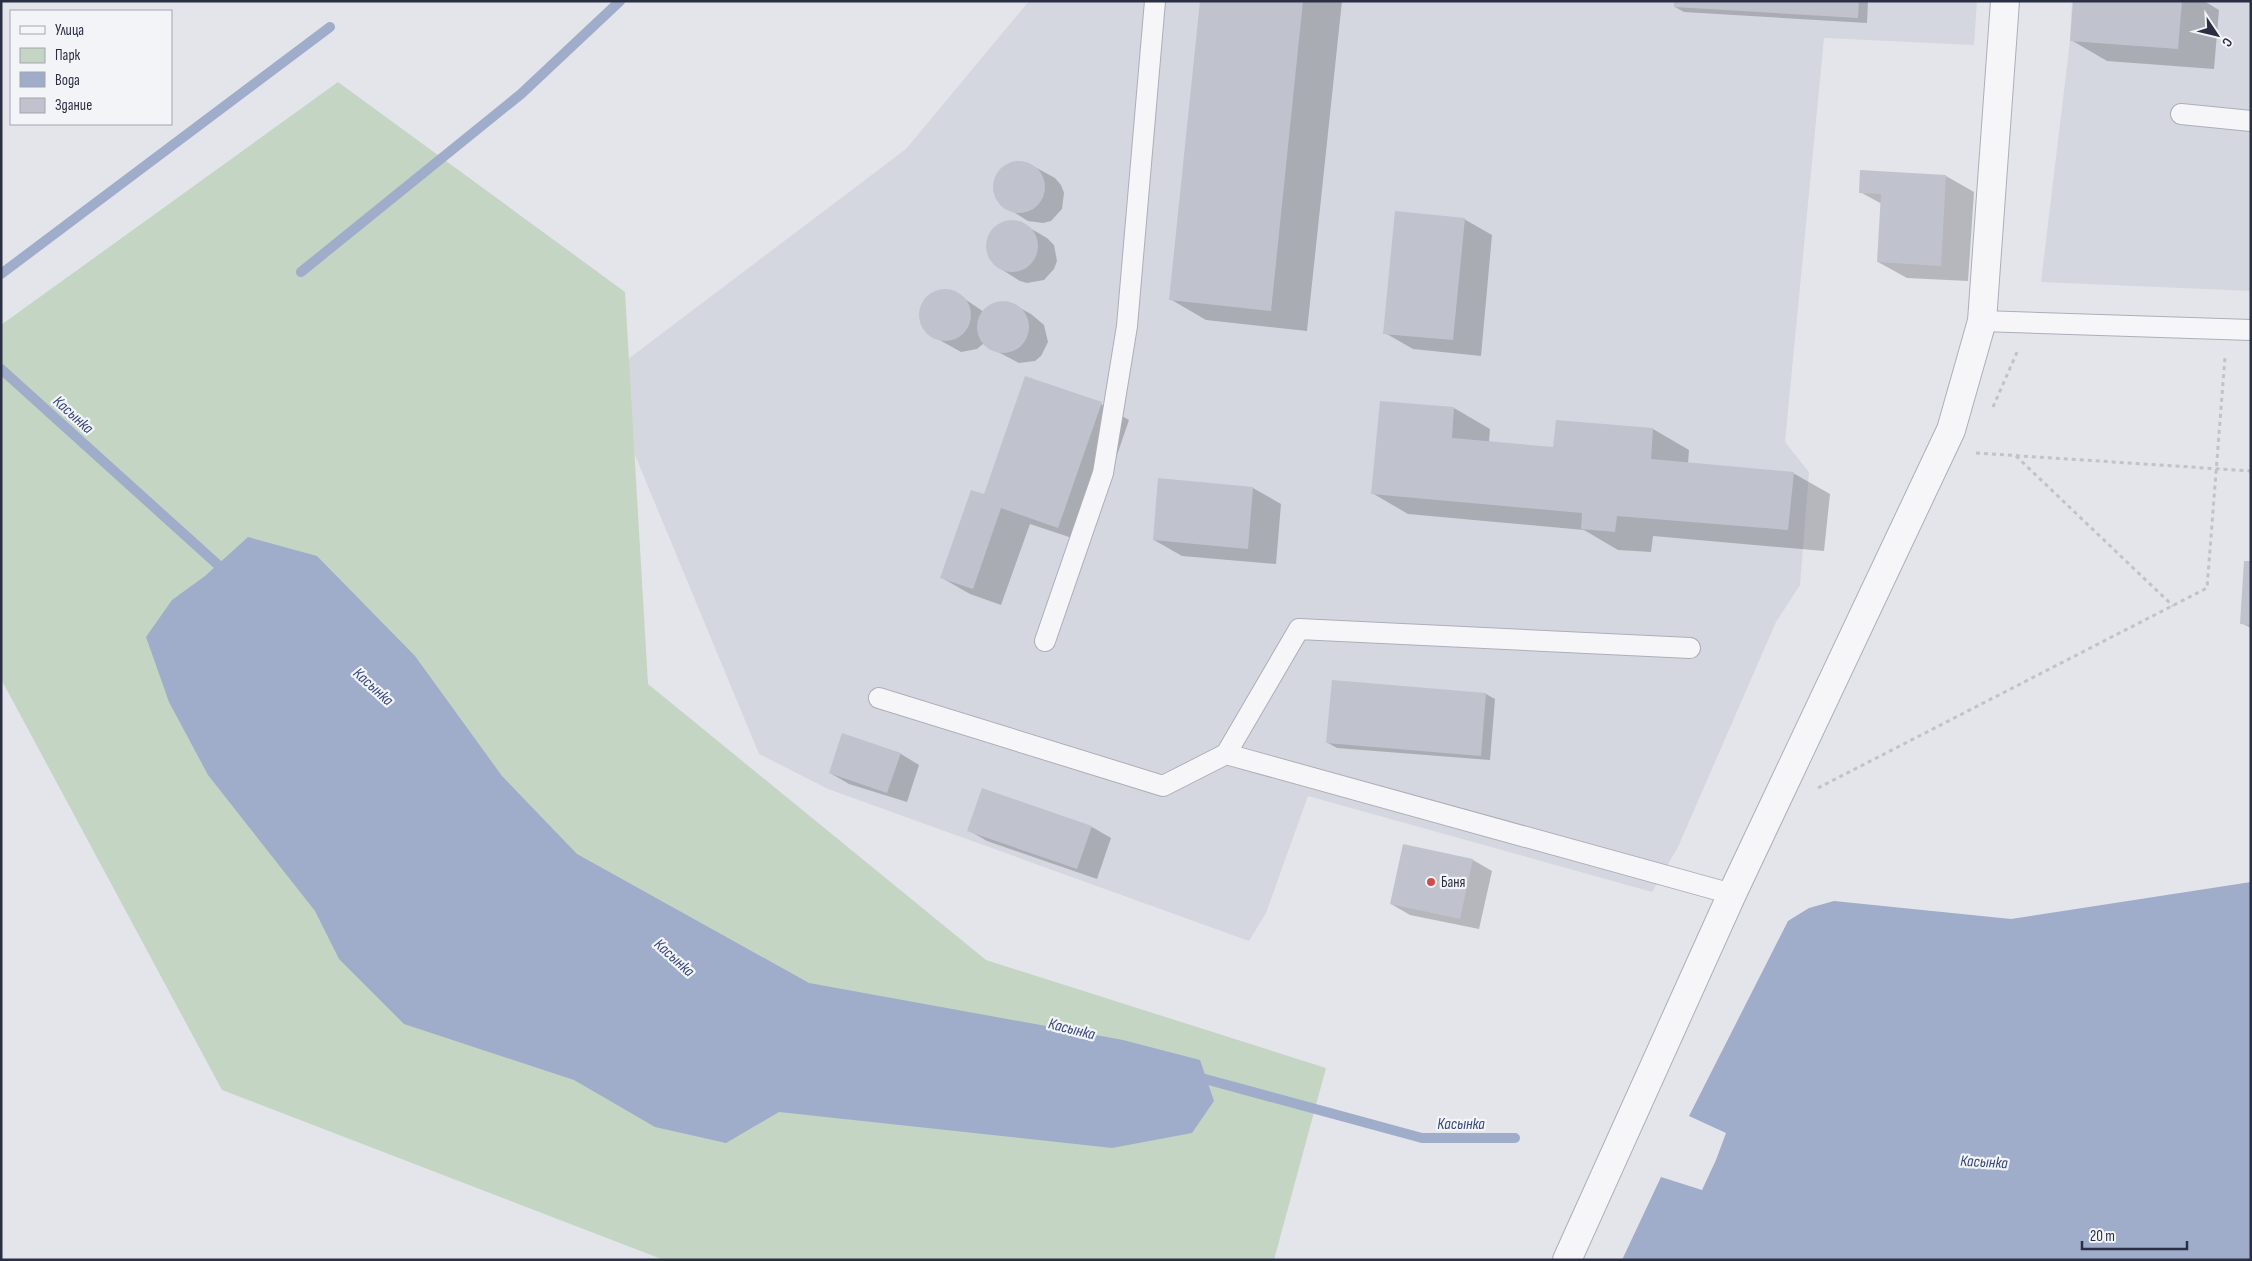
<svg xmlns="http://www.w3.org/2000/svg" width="2252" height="1261" font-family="'Sofia Sans Condensed',sans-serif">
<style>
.built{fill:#d5d7e0}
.green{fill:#c5d5c4}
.water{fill:#9facca}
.shadow{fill:#0003}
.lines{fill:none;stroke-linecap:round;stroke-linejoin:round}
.stream{stroke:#9facca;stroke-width:10}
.building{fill:#c0c3ce}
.service-casing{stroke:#acaeb9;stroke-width:22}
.tertiary-casing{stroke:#acaeb9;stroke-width:30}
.path{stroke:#c1c2ca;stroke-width:3;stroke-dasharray:4 4;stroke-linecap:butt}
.service{stroke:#f6f6f9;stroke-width:20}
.tertiary{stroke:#f6f6f9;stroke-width:28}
.poi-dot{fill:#ce4f4a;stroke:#f3f4f8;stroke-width:2}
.labels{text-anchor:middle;stroke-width:4.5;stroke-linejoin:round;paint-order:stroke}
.poi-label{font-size:15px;fill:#2b2f43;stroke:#f3f4f8;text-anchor:start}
.water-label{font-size:16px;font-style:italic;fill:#354677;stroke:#f3f4f8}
</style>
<rect width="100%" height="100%" fill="#e3e5eb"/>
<g class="built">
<path d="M1029 1H1977L1974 45 1824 38 1785 442 1809 472 1800 585 1776 622 1678 847 1652 892 1308 796 1266 913 1249 941 828 789 759 754 603 378 906 149Z"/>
<path d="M2072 1H2251V291L2041 282 2070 41Z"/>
</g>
<path class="green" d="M338 82 625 292 648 684 986 960 1326 1068 1274 1260H664L222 1090 1 679V325Z"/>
<g class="water">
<path d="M248 537 317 556 415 656 502 776 577 854 809 983 1123 1040 1200 1060 1214 1101 1192 1133 1112 1148 779 1112 726 1143 655 1127 574 1080 404 1024 339 959 315 911 208 775 169 702 146 637 172 600 205 576Z"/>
<path d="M2251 882V1260H1622L1661 1177 1702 1190 1716 1160 1726 1133 1689 1116 1788 921 1809 908 1834 901 2011 919Z"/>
</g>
<g class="shadow">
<path d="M1201 1H1342L1307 331 1206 320 1170 299Z"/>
<path d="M1675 1H1868L1867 23 1684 12 1675 7Z"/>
<path d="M2074 1H2204L2219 10 2214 69 2107 61 2071 40Z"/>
<path d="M1019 161 1035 167 1055 178 1061 185 1064 193 1062 209 1051 221 1043 223 1028 221 1001 204 994 190 997 174 1011 163Z"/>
<path d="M1861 171 1946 176 1974 192 1968 281 1907 278 1878 262 1882 204 1860 192Z"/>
<path d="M1464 219 1492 235 1481 356 1413 349 1385 333Z"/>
<path d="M1012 221 1028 227 1047 238 1054 245 1057 261 1054 269 1044 280 1027 283 1020 281 1001 269 989 258 987 242 990 234 1003 222Z"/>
<path d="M953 291 984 312 994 303H1011L1031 314 1044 325 1048 342 1041 356 1035 361 1019 363 983 344 977 349 961 352 927 333 920 319 923 303 936 292Z"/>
<path d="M1381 402 1454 408 1490 429 1489 442 1555 448 1653 429 1689 450 1688 464 1793 473 1830 494 1824 551 1653 536 1651 552 1618 550 1584 530 1408 514 1372 493Z"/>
<path d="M1101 404 1129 420 1087 543 1030 524 1001 605 970 594 942 578 984 495Z"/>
<path d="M1160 480 1253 488 1281 504 1276 564 1182 556 1154 540Z"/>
<path d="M2251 563V628L2241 623Z"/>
<path d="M1333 682 1486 694 1495 699 1490 760 1337 748 1328 743Z"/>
<path d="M901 754 919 765 907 802 849 784 830 773Z"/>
<path d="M982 790 1092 827 1111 838 1097 879 987 841 968 830Z"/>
<path d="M1473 860 1492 871 1479 929 1410 915 1391 904Z"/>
</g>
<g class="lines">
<g class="stream">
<path d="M301 272 521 94 620 1"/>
<path d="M1 274 330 27"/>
<path d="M1 369 227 573"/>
<path d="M1194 1076 1422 1138H1515"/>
</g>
</g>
<g class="building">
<path d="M1200 1H1303L1271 311 1169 300Z"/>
<path d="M1674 1H1859L1858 18 1674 7Z"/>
<path d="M2073 1H2182L2178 49 2070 41Z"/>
<circle cx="1019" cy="187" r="26"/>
<path d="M1860 170 1946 175 1941 266 1877 262 1881 194 1859 193Z"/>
<path d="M1395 211 1465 218 1453 340 1383 334Z"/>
<circle cx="1012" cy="246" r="26"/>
<circle cx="945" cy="315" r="26"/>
<circle cx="1003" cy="327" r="26"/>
<path d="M1025 376 1102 402 1058 528 1001 508 973 589 940 578 971 490 984 494Z"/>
<path d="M1380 401 1454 407 1452 438 1553 447 1556 420 1653 428 1651 459 1794 472 1788 530 1617 516 1615 532 1581 529 1582 513 1371 494Z"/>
<path d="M1158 478 1253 487 1248 549 1153 540Z"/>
<path d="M2244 561H2251V625L2240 624Z"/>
<path d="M1332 680 1486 693 1481 756 1326 743Z"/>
<path d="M842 733 901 753 887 793 829 773Z"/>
<path d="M982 788 1092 826 1077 869 967 831Z"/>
<path d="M1403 844 1473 859 1460 919 1390 904Z"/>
</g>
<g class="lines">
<defs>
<g id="service">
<path d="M2181 114 2251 121"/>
<path d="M1982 321 2251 330"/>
<path d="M1045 641 1103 473 1127 326 1155 1"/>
<path d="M1690 648 1299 629 1226 754 1732 894"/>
<path d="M879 698 1163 786 1226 754"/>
</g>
<path id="tertiary" d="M1567 1260 1732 894 1951 430 1982 321 2005 1"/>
</defs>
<use href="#service" class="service-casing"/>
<use href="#tertiary" class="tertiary-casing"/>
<g class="path">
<path d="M1993 407 2018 350"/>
<path d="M1976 453 2251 471"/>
<path d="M2016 456 2173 606"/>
<path d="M1818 788 2207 588 2225 357"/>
</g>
<use href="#service" class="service"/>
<use href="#tertiary" class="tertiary"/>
</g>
<circle class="poi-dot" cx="1431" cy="882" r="5"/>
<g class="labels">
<g class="poi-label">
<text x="1441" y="887">Баня</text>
</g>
<g class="water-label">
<text transform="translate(74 414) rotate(42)" y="6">Касынка</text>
<text transform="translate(374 686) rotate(42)" y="6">Касынка</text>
<text transform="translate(675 957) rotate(42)" y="6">Касынка</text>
<text transform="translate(1072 1028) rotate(14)" y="6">Касынка</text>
<text x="1461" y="1129">Касынка</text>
<text transform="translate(1984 1161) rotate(3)" y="6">Касынка</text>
</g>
</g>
<rect width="2252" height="1261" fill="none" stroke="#2b2f43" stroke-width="5"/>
<rect x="10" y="10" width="162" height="115" fill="#f3f4f8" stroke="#a3a5b0"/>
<rect x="20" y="26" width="25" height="8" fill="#f6f6f9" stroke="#a3a5b0"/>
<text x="55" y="35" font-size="15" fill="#2b2f43">Улица</text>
<rect x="20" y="48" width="25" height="15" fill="#c5d5c4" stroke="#a3a5b0"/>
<text x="55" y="60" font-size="15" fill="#2b2f43">Парк</text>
<rect x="20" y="72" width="25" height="15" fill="#9facca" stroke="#a3a5b0"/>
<text x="55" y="85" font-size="15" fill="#2b2f43">Вода</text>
<rect x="20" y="98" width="25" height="15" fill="#c0c3ce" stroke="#a3a5b0"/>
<text x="55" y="110" font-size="15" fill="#2b2f43">Здание</text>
<g transform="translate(2217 35) rotate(125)" stroke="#f3f4f8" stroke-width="4" paint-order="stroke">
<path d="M0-4L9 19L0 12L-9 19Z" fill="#2b2f43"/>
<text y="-8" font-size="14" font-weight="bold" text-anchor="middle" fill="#2b2f43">С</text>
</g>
<path d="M2082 1241v8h105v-8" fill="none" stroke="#2b2f43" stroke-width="2.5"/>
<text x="2090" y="1241" font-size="15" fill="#2b2f43" stroke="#f3f4f8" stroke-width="4" paint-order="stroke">20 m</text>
</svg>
